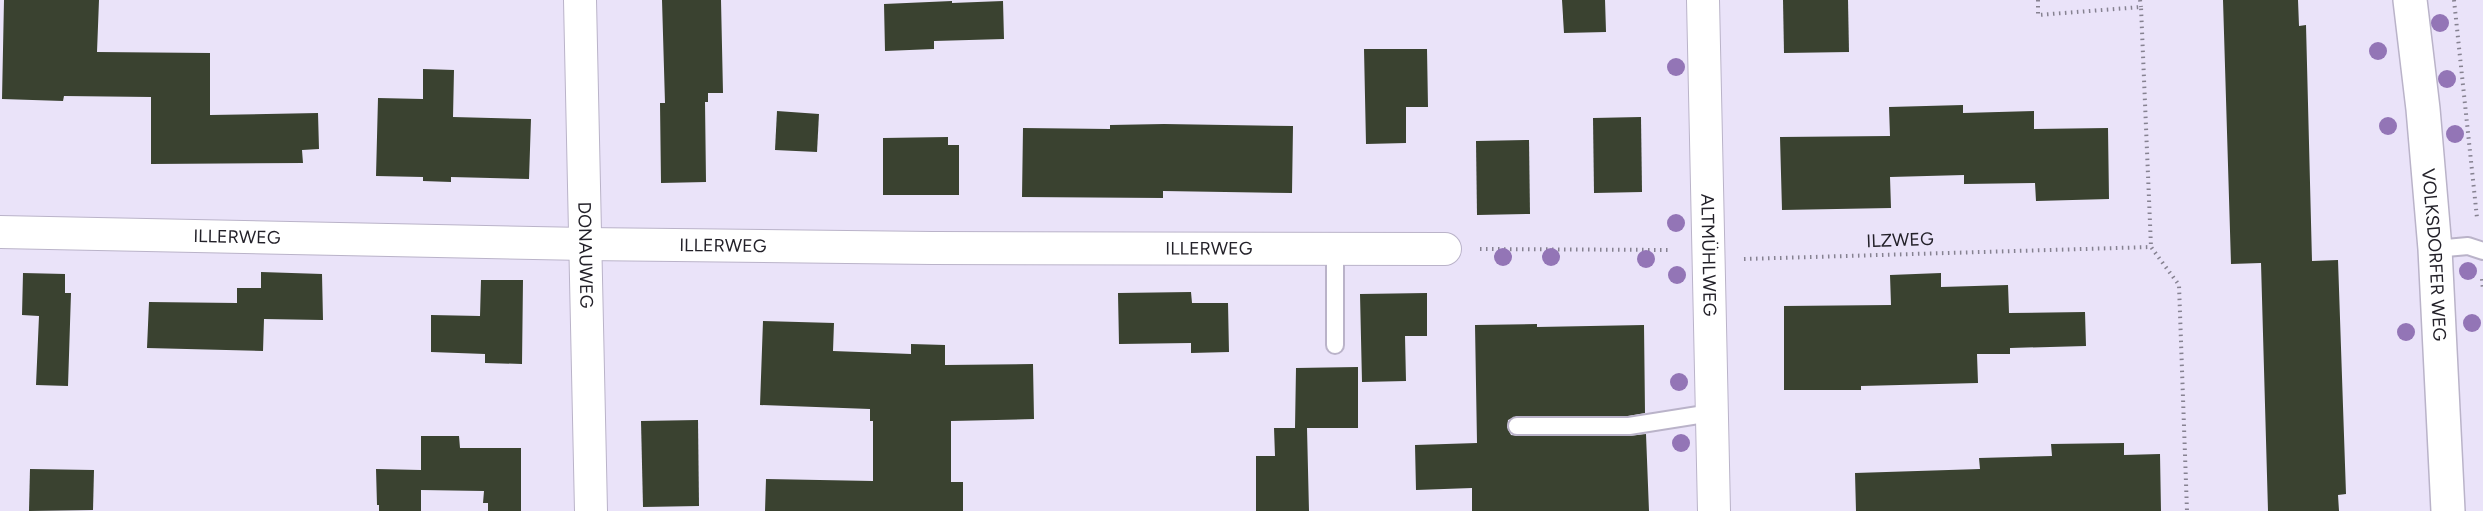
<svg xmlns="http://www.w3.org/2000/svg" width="2483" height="511" font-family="Figtree,sans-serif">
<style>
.building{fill:#3a4230}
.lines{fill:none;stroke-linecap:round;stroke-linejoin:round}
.service-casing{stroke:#bab3c9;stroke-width:20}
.minor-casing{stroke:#bab3c9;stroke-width:34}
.tertiary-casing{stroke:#bab3c9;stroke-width:36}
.path{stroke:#868291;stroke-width:4;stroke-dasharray:1.5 4.5;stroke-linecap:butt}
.service{stroke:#fff;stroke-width:16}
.minor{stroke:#fff;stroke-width:32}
.tertiary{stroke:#fff;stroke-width:33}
.tree{fill:#9375b6}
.labels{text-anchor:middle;stroke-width:6;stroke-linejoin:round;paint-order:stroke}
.street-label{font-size:18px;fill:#232129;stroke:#eae3f9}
</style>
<rect width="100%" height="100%" fill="#eae3f9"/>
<g class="building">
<path d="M4 0H99L97 52 210 53V115L318 113 319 149 302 150 303 163 151 164V97L64 96 63 101 2 99Z"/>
<path d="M662 0H721L723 93H708V102H705L706 182 661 183 660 103H665Z"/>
<path d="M1562 0H1605L1606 32 1564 33Z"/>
<path d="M1783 0H1848L1849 52 1784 53Z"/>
<path d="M2223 0H2298L2299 26 2306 25 2312 261 2338 260 2346 494 2338 495 2339 511H2268L2261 263 2231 264Z"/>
<path d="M952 1V3L1003 1 1004 39 934 41V49L885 51 884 4Z"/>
<path d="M1364 49H1427L1428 107H1406V143L1366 144Z"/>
<path d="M423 69 454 70 453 117 531 119 529 179 451 177V182L423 181V177L376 176 378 98 423 99Z"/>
<path d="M1963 105V113L2034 111V129L2108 128 2109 199 2036 201 2035 183 1964 184V175L1890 177 1891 208 1782 210 1780 137 1890 136 1889 107Z"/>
<path d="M777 111 819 114 817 152 775 150Z"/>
<path d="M1641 117 1642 192 1594 193 1593 118Z"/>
<path d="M1164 124 1293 126 1292 193 1163 191V198L1022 197 1023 128 1110 129V125Z"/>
<path d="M948 137V145H959V195H883V138Z"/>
<path d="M1529 140 1530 214 1477 215 1476 141Z"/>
<path d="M261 272 322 274 323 320 264 319 263 351 147 348 149 302 237 303V288H261Z"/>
<path d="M23 273 65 274V293H71L68 386 36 385 39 316 22 315Z"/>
<path d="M1941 273V287L2008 285 2009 313 2085 312 2086 346 2010 348V354H1977L1978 383 1861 386V390H1784V306L1891 305 1890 275Z"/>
<path d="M481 280H523L522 364 485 363V354L431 352V315L480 316Z"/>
<path d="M1191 292 1192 303H1228L1229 352 1191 353V343L1119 344 1118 293Z"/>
<path d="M1427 293V336H1405L1406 381 1362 382 1360 294Z"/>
<path d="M763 321 834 323 833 351 911 354V344L945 345V365L1033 364 1034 419 951 421V482H963V511H765L766 479 873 481V421H870V409L760 405Z"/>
<path d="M1537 324V327L1644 325 1645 413 1628 416H1517L1508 420 1507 427 1511 435 1517 436H1629L1646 434 1649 511H1472V488L1416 490 1415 445 1477 443 1475 325Z"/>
<path d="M1358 367V428H1307L1309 511H1256V456H1275L1274 428H1295L1296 368Z"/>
<path d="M698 420 699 506 643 507 641 421Z"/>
<path d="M421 436H459L460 448H521V511H488V503H483L484 491 421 490Z"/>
<path d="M2124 443V455L2160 454 2161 511H1856L1855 473 1980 469 1979 458 2052 456 2051 444Z"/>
<path d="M30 469 94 470 93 510 29 511Z"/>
<path d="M376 469 421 470V511H379V505H377Z"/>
</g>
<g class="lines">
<defs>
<g id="service">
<path d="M1335 249V345"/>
<path d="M2435 249 2468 246 2483 251"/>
<path d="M1517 426H1629L1711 413"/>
</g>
<g id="minor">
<path id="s1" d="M580 0 591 511"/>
<path id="s2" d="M1703 0 1714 511"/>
<path id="s3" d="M0 232 585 244 932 248 1445 249"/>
</g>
<g id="tertiary">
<path id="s4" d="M2410 0 2423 109 2435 249 2448 511"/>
</g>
</defs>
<use href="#service" class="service-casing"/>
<use href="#minor" class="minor-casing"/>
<use href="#tertiary" class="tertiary-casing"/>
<g class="path">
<path d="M2038 0V15L2141 7 2151 247"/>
<path d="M2140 0 2141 7"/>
<path d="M2454 0 2477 218"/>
<path d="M1480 249 1671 250"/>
<path d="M1744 259 2151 247 2179 285 2187 511"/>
<path d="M2482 279 2483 290"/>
</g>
<use href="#service" class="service"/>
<use href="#minor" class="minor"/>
<use href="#tertiary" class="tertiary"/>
</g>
<g class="tree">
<circle cx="2440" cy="23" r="9"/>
<circle cx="2378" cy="51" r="9"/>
<circle cx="1676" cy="67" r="9"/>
<circle cx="2447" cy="79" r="9"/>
<circle cx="2388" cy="126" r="9"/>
<circle cx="2455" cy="134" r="9"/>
<circle cx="1676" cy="223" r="9"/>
<circle cx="1503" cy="257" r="9"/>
<circle cx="1551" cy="257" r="9"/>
<circle cx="1646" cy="259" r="9"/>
<circle cx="2468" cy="271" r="9"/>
<circle cx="1677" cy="275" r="9"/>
<circle cx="2472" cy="323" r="9"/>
<circle cx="2406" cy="332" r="9"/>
<circle cx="1679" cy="382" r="9"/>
<circle cx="1681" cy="443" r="9"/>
</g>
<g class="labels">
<g class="street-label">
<text dy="6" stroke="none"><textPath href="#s3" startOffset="237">ILLERWEG</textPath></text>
<text transform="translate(1900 240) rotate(-2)" y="6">ILZWEG</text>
<text dy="6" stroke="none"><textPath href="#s3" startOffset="723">ILLERWEG</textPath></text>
<text dy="6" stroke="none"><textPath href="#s3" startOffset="1209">ILLERWEG</textPath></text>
<text dy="6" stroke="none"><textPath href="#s4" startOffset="256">VOLKSDORFER WEG</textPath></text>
<text dy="6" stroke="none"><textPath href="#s1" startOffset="255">DONAUWEG</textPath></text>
<text dy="6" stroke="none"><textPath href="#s2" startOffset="255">ALTMÜHLWEG</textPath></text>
</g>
</g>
</svg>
